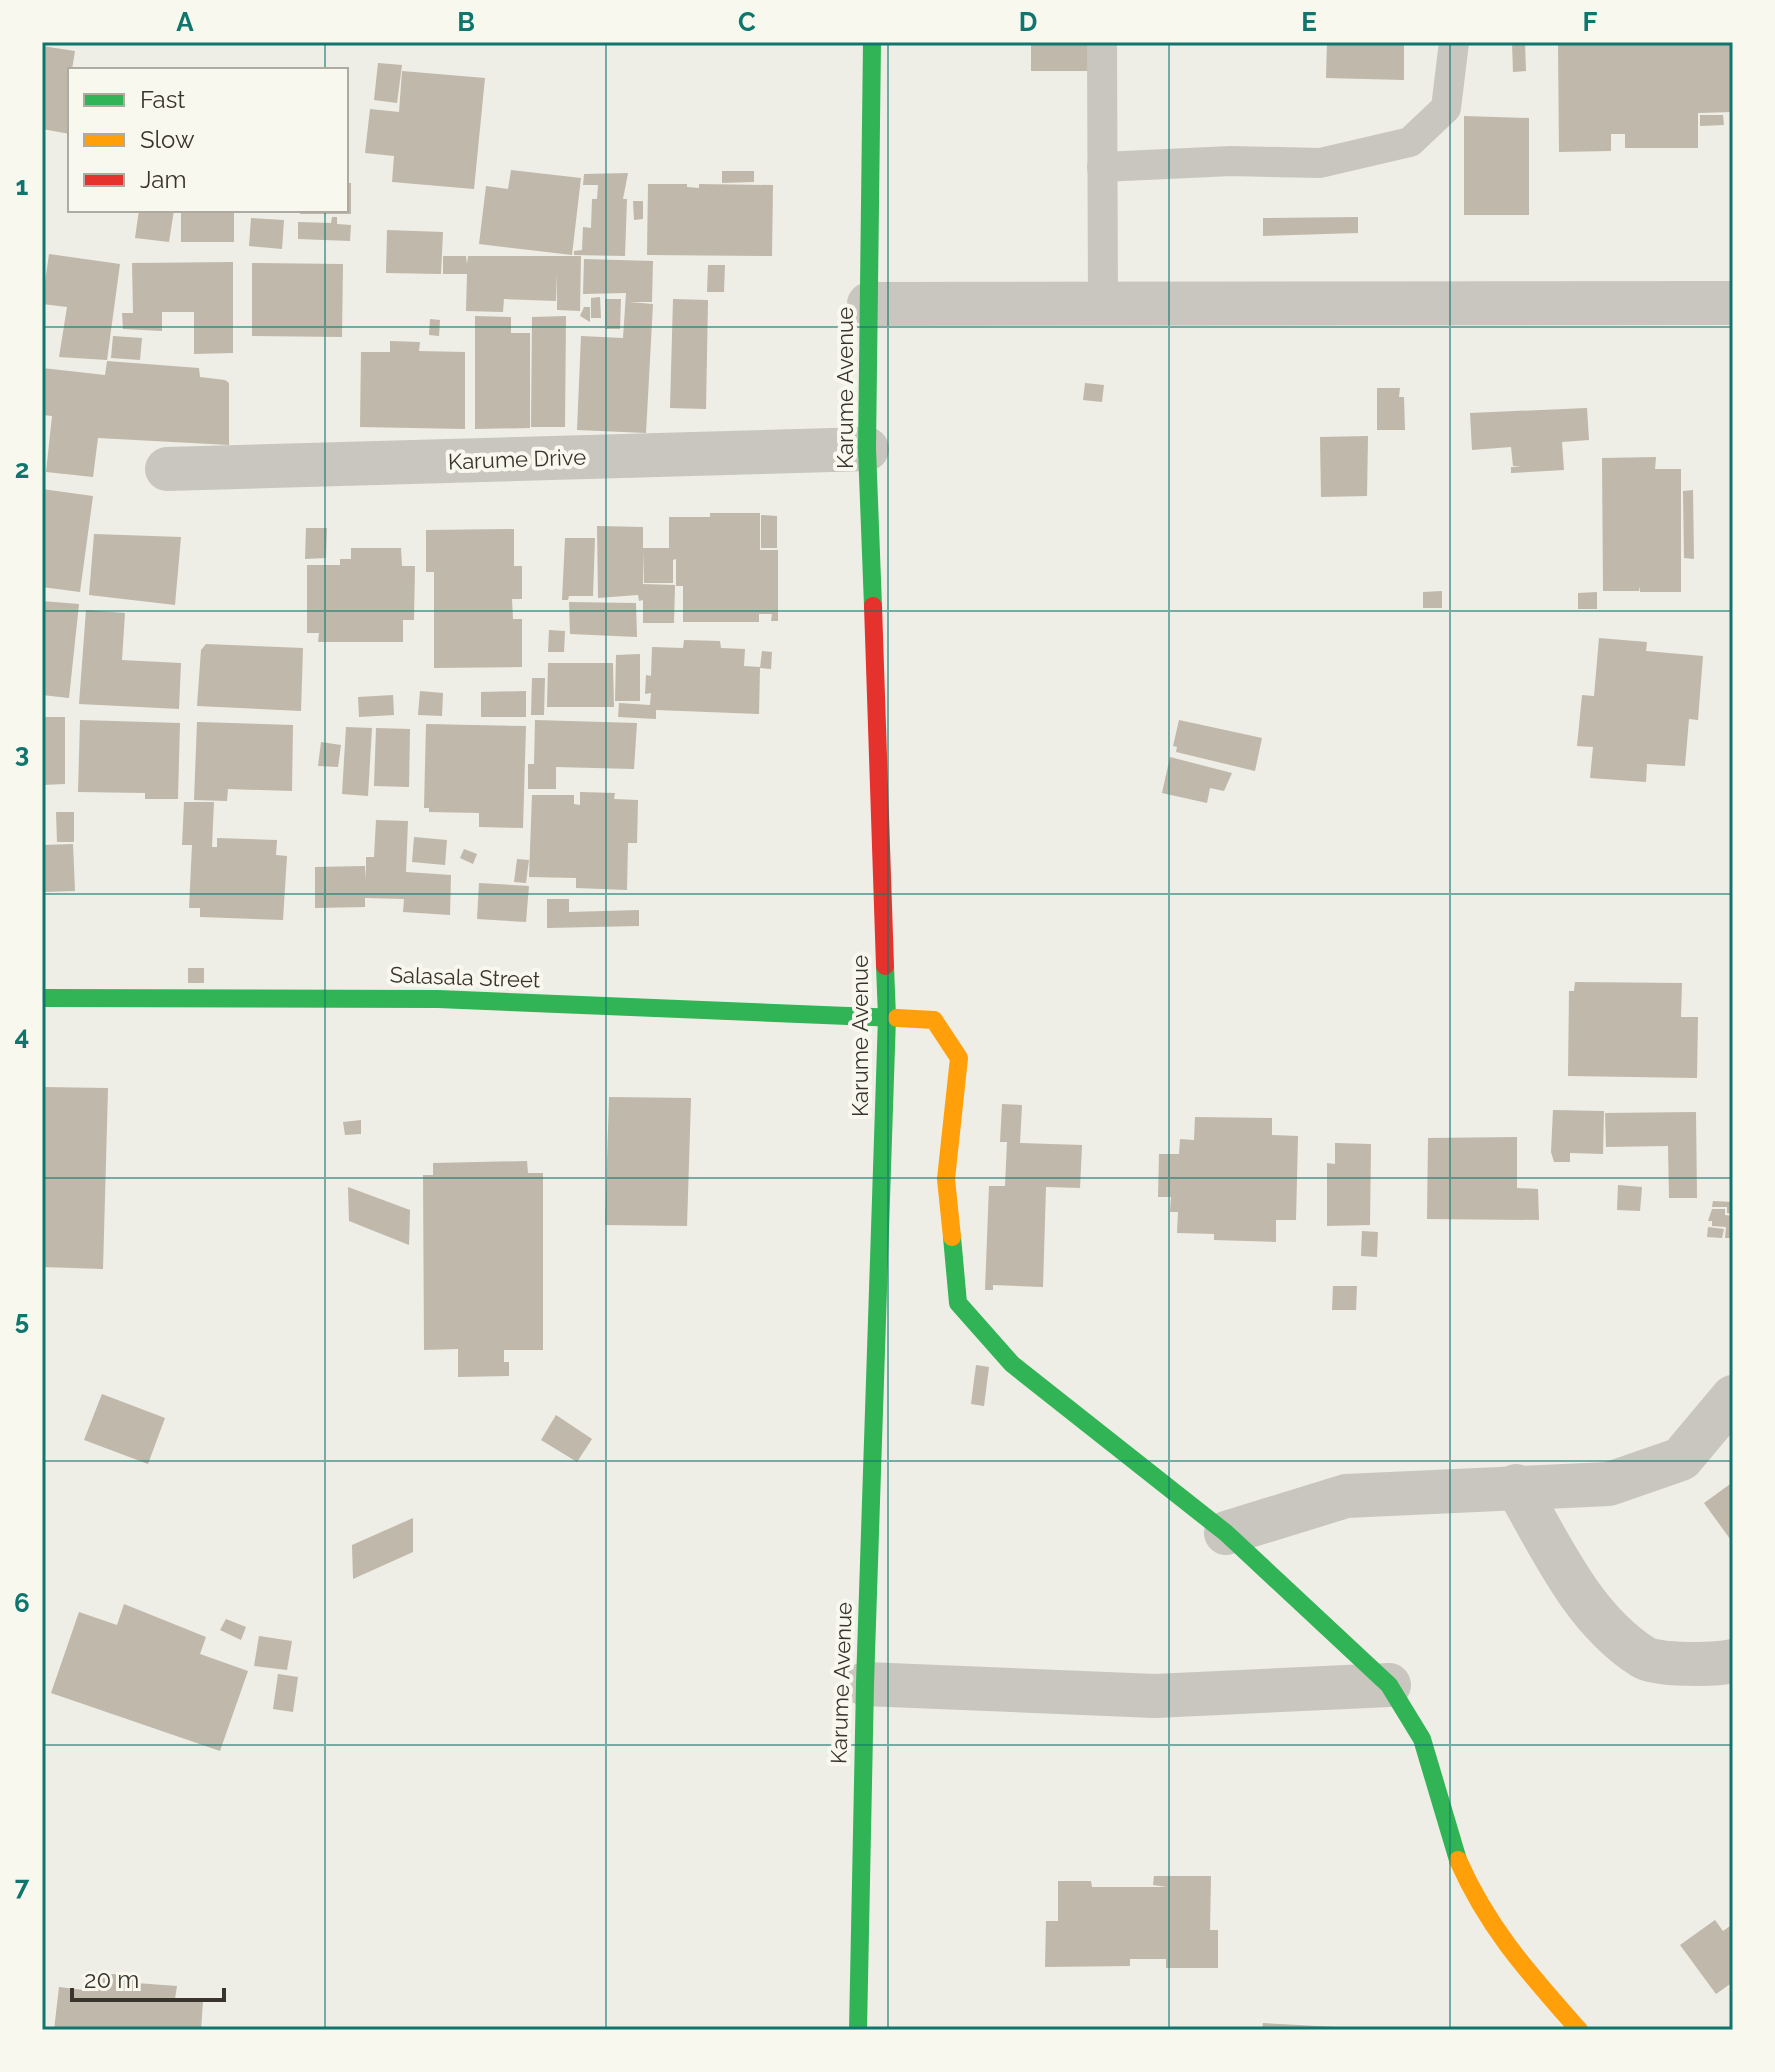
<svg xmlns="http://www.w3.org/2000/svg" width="1775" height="2072" font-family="Raleway,sans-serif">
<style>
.building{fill:#c0b8aa}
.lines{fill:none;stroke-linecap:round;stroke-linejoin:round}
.lane{stroke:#c8c6be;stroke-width:30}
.street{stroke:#c8c6be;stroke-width:44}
.fast{stroke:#30b455;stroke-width:18}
.slow{stroke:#ff9f0a;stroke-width:18}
.jam{stroke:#e5322d;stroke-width:18}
.grid{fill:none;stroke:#0f766e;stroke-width:2;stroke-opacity:0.55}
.labels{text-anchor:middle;stroke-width:8;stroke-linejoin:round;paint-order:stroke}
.street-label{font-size:22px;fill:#39352d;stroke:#f9f8ef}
.neatline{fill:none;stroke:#0f766e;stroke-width:3}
.grid-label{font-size:26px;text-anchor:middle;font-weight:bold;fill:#0f766e}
</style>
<rect width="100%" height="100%" fill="#eeede6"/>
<g class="building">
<rect x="1031" y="42" width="66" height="29"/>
<path d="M1327 42H1404V80L1326 78Z"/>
<path d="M1512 42H1525L1526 71 1513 72Z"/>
<path d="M1558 42H1733V112L1698 113V148H1625V134H1611V151L1559 152Z"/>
<path d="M42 46 75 51 68 94 70 134 42 129Z"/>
<path d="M378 63 402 65 397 103 374 100Z"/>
<path d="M402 71 485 78 474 189 392 182 394 156 365 153 370 109 399 112Z"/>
<path d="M1700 115H1723L1724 125 1700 126Z"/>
<path d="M1464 116 1529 118V215H1464Z"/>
<path d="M511 170 581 178 572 255 479 244 486 186 508 189Z"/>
<path d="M722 171H754V182L722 183Z"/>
<path d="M628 173 623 199H627L625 256 574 255V251L582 250 583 227 591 228 592 199H597L598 185H583L584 174Z"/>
<path d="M346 183H351V214H300V210H346Z"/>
<path d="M648 184H687V187L699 188V184L773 185 772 256 647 255Z"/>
<path d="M633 201H643V219L634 220Z"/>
<path d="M139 210H174L169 242 135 238Z"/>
<rect x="181" y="210" width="53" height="32"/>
<path d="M332 217H337V224L351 225 350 241 298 239V222L331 223Z"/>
<path d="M1358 217V233L1263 236V218Z"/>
<path d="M251 218 284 220 282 249 249 246Z"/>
<path d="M387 230 443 232 441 274 386 273Z"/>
<path d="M49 254 120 264 107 360 59 357 67 307 42 304Z"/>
<path d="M443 256H466L467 264 468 256H581L580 311 557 310V273L556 301 504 299 503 312 466 311 467 274H443Z"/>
<path d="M584 259 653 261 652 302H629L653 304 646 433 577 430 581 336 623 338 626 293 583 294Z"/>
<path d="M233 262V353L194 354V312H162V331L123 329 122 313H133L132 263Z"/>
<path d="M252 263 343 264 342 337 252 336Z"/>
<path d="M708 265H725L724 292H707Z"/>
<path d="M600 297 601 318H591V298Z"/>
<path d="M605 299H621L620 329H605Z"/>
<path d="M673 299 708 300 706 409 670 408Z"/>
<path d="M584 307H590V322L580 316Z"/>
<path d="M475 316 511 317V333H530V428L475 429Z"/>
<path d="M566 316 565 427H531L532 317Z"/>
<path d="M430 319 440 320 439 336 429 335Z"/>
<path d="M113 336 142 338 140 360 111 358Z"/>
<path d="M390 341 420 342 419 351 465 352V429L360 427 361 352H390Z"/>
<path d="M107 361 199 368 200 377 225 380 229 383V445L98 438 93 477 46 472 52 416 42 415V368L105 375Z"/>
<path d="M1085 383 1104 385 1102 402 1083 400Z"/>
<path d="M1377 388H1400L1399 397H1404L1405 430H1377Z"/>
<path d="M1587 408 1589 440 1562 442 1564 470 1511 473V467H1522L1513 466 1511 447 1472 450 1470 413Z"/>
<path d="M1368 436 1367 496 1321 497 1320 437Z"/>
<path d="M1656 457 1655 469H1681V592H1640V586L1639 591H1603L1602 458Z"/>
<path d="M42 489 93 496 80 592 42 587Z"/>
<path d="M1693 490 1694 559 1684 558 1683 491Z"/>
<path d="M710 513H760V550H778V621H771L772 614H759V622H683V586H676V559L673 560V583H644V551L643 584 675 585 674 623H643V600L639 601 638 595 598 598 597 526 643 527V548H669V517H710Z"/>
<path d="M761 515 777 516V548H761Z"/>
<path d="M306 528H327L326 558 305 559Z"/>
<path d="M514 529V566H522V599H512L513 619H522V667L434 668V572H426V530Z"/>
<path d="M94 534 181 537 175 605 89 595Z"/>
<path d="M565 538H595L593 596H569L568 600H562Z"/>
<path d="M351 548H401L402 566H415L414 620H403V642H318L319 633H307V565H340V559H351Z"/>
<path d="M1442 591V608H1423V592Z"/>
<path d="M1597 592V609H1578V593Z"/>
<path d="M42 601 79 604 69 698 42 695Z"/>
<path d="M569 602 636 603 637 637 570 634Z"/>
<path d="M86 610 125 613 122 660 181 663 179 709 79 704Z"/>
<path d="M549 630 565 631 564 652H548Z"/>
<path d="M1599 638 1647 642 1646 651 1703 656 1698 720 1689 719 1685 766 1647 764 1646 782 1590 778 1593 747 1577 746 1582 695 1594 696Z"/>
<path d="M684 640 720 641 721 648 745 649 744 666 760 667 759 714 656 710V719L618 717 619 703 650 705 651 693 645 694 646 675 651 676 652 647 683 648Z"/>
<path d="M206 644 303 648 301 711 197 706 201 650Z"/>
<path d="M762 651 772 652 771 669 760 668Z"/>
<path d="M640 654V701H615L616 655Z"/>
<path d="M548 663H613L614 707H547Z"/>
<path d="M532 678H545L544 715H531Z"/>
<path d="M420 691 443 693 442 716 418 715Z"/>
<path d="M526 691V717H481V692Z"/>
<path d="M393 695 394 715 359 717 358 697Z"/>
<path d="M42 717H65V784L42 785Z"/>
<path d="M80 720 180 723 178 799H145V793L78 792Z"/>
<path d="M535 720 637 723 634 769 556 767V789H528V764H534Z"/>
<path d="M1179 720 1262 738 1255 771 1176 752 1177 747 1173 746Z"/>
<path d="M197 722 293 725 292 791 228 789 227 801 194 800Z"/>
<path d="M426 724 526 726 523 828 479 827V813L429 812V808H424Z"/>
<path d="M346 727 372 728 368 796 342 794Z"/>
<path d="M376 728 410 729 409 787 374 786Z"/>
<path d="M321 742 341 745 338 767 318 766Z"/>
<path d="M1170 757 1232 773 1224 791 1210 788 1207 803 1162 793Z"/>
<path d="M580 792 615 793 614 799 638 800 637 843H628L627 890 576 888V878L529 877 532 795H574V804L580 805Z"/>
<path d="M184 802H214L212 847H217V838L277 840 276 855 287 856 283 920 200 917V908H189L192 845H182Z"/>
<path d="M56 812H74V842H57Z"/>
<path d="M376 820 408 821 406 872 451 875 450 915 403 912 404 899 365 898V907L315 908V867L365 866 366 880V857H374Z"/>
<path d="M414 837 447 840 445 865 412 862Z"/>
<path d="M73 844 75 891 42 892V845Z"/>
<path d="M464 849 477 854 473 864 460 858Z"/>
<path d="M517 859 529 860 526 883 514 882Z"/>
<path d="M479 883 529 886 526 922 477 919Z"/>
<path d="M547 899H569V912L639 910V926L547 928Z"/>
<rect x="188" y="968" width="16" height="15"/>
<path d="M1575 982 1682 983 1681 1017H1698L1697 1078 1568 1076 1569 991H1574Z"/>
<path d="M42 1087 108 1088 103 1269 42 1267Z"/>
<path d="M609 1097 691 1098 687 1226 605 1225Z"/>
<path d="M1002 1104 1022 1105 1020 1143 1082 1145 1080 1188 1046 1187 1043 1287 993 1285V1290H985L989 1186H1005L1007 1142H1000Z"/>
<path d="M1553 1110 1604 1111 1603 1154 1570 1153V1162H1554L1551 1152Z"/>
<path d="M1696 1112 1697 1198H1669L1668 1146 1606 1147 1605 1113Z"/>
<path d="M1195 1117 1272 1118V1135L1298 1136 1296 1220H1276V1242L1214 1240V1234L1177 1233 1178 1212H1170L1171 1197H1158L1159 1154H1179L1180 1139 1194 1140Z"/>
<path d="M361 1120V1134L345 1135 343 1122Z"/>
<path d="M1517 1137V1188L1538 1189 1539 1220 1427 1219 1428 1138Z"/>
<path d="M1335 1143 1371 1144 1370 1225 1327 1226V1163L1335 1164Z"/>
<path d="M527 1161 528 1173H543V1350H504V1362H509V1376L458 1377V1349L424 1350 423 1175H433V1163Z"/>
<path d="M1618 1185 1642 1187 1640 1211 1617 1210Z"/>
<path d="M348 1187 410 1210 409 1245 349 1221Z"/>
<path d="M1713 1201 1733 1202V1214L1727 1213V1207H1712Z"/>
<path d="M1712 1209H1725V1215L1733 1216V1238H1725L1726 1227 1712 1226V1221H1708Z"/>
<path d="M1708 1227 1724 1229 1722 1238 1707 1237Z"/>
<path d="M1362 1231 1378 1232 1377 1257 1361 1256Z"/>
<path d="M1333 1286H1357L1356 1310H1332Z"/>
<path d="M976 1365 989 1367 984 1406 971 1404Z"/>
<path d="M102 1394 165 1418 148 1464 84 1440Z"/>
<path d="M556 1415 592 1439 577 1462 541 1440Z"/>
<path d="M1733 1482V1543L1704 1503Z"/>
<path d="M413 1518V1552L353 1579 352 1545Z"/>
<path d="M124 1604 206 1637 200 1654 248 1671 220 1751 51 1693 79 1612 117 1625Z"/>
<path d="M226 1619 246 1627 241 1640 220 1630Z"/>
<path d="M259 1636 292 1641 287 1670 254 1666Z"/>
<path d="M278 1674 298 1677 293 1712 273 1709Z"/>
<path d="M1154 1876H1211L1210 1930H1218V1968H1166V1959H1130V1966L1045 1967 1046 1921H1058V1881H1091L1092 1887H1167L1153 1885Z"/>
<path d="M1715 1920 1723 1931 1733 1924V1982L1716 1994 1680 1945Z"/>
<path d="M86 1972 137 1976 136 1983 177 1986 175 1999 203 2001 201 2030H54L59 1987 84 1990Z"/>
<path d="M1263 2023 1355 2028V2030H1262Z"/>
</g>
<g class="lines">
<g class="lane">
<path d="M1102 42 1103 303"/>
<path d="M1102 167 1231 161 1320 163 1410 142 1446 108 1454 42"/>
</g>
<g class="street">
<path d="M869 304 1733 303"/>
<path d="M167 469 867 449"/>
<path d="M1516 1486C1551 1546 1582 1618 1643 1657 1657 1666 1716 1665 1733 1661"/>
<path d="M1226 1533 1346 1496 1609 1484 1681 1459 1733 1397"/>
<path d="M865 1684 1155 1696 1389 1685"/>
</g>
<g class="fast">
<path d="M872 42 867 449 873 606"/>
<path d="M42 998 438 999 897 1018"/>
<path d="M952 1237 958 1303 1012 1364 1226 1533 1389 1685 1422 1739 1458 1860"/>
<path d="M858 2030 865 1684 887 1017 885 966"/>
</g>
<g class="slow">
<path d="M897 1018 934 1020 959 1058 946 1179 952 1237"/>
<path d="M1458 1860C1489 1930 1529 1973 1579 2030"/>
</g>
<path class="jam" d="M873 606 885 966"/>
</g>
<path class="grid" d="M325 42V70M606 42V2030M888 42V2030M1169 42V2030M1450 42V2030M325 210V2030M42 327H1733M42 611H1733M42 894H1733M42 1178H1733M42 1461H1733M42 1745H1733"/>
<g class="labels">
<g class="street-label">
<text transform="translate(845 388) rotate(-90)" y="8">Karume Avenue</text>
<text transform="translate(517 459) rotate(-2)" y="8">Karume Drive</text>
<text transform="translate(465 977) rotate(2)" y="8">Salasala Street</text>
<text transform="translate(860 1036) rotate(-90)" y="8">Karume Avenue</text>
<text transform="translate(841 1683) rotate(-88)" y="8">Karume Avenue</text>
</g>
</g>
<rect width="1775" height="2072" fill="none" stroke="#f9f8ef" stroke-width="88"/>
<rect x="68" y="68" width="280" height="144" fill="#f9f8ef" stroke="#acaaa1" stroke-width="2"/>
<rect x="84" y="94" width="40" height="12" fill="#30b455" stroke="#acaaa1" stroke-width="2"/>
<text x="140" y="108" font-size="24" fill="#39352d">Fast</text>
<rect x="84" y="134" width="40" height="12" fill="#ff9f0a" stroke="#acaaa1" stroke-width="2"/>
<text x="140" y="148" font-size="24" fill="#39352d">Slow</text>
<rect x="84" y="174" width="40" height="12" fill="#e5322d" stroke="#acaaa1" stroke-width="2"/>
<text x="140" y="188" font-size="24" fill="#39352d">Jam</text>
<path d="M72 1988v12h152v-12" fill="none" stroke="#39352d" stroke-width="4"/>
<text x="84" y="1988" font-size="24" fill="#39352d" stroke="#f9f8ef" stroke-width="6" paint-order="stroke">20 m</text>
<rect x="44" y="44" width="1687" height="1984" class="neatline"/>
<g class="grid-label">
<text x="185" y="31">A</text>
<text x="466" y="31">B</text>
<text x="747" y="31">C</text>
<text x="1028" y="31">D</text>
<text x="1309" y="31">E</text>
<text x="1590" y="31">F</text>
<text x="22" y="195">1</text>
<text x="22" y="478">2</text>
<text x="22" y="762">3</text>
<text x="22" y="1045">4</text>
<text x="22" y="1329">5</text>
<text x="22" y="1612">6</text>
<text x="22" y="1895">7</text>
</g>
</svg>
